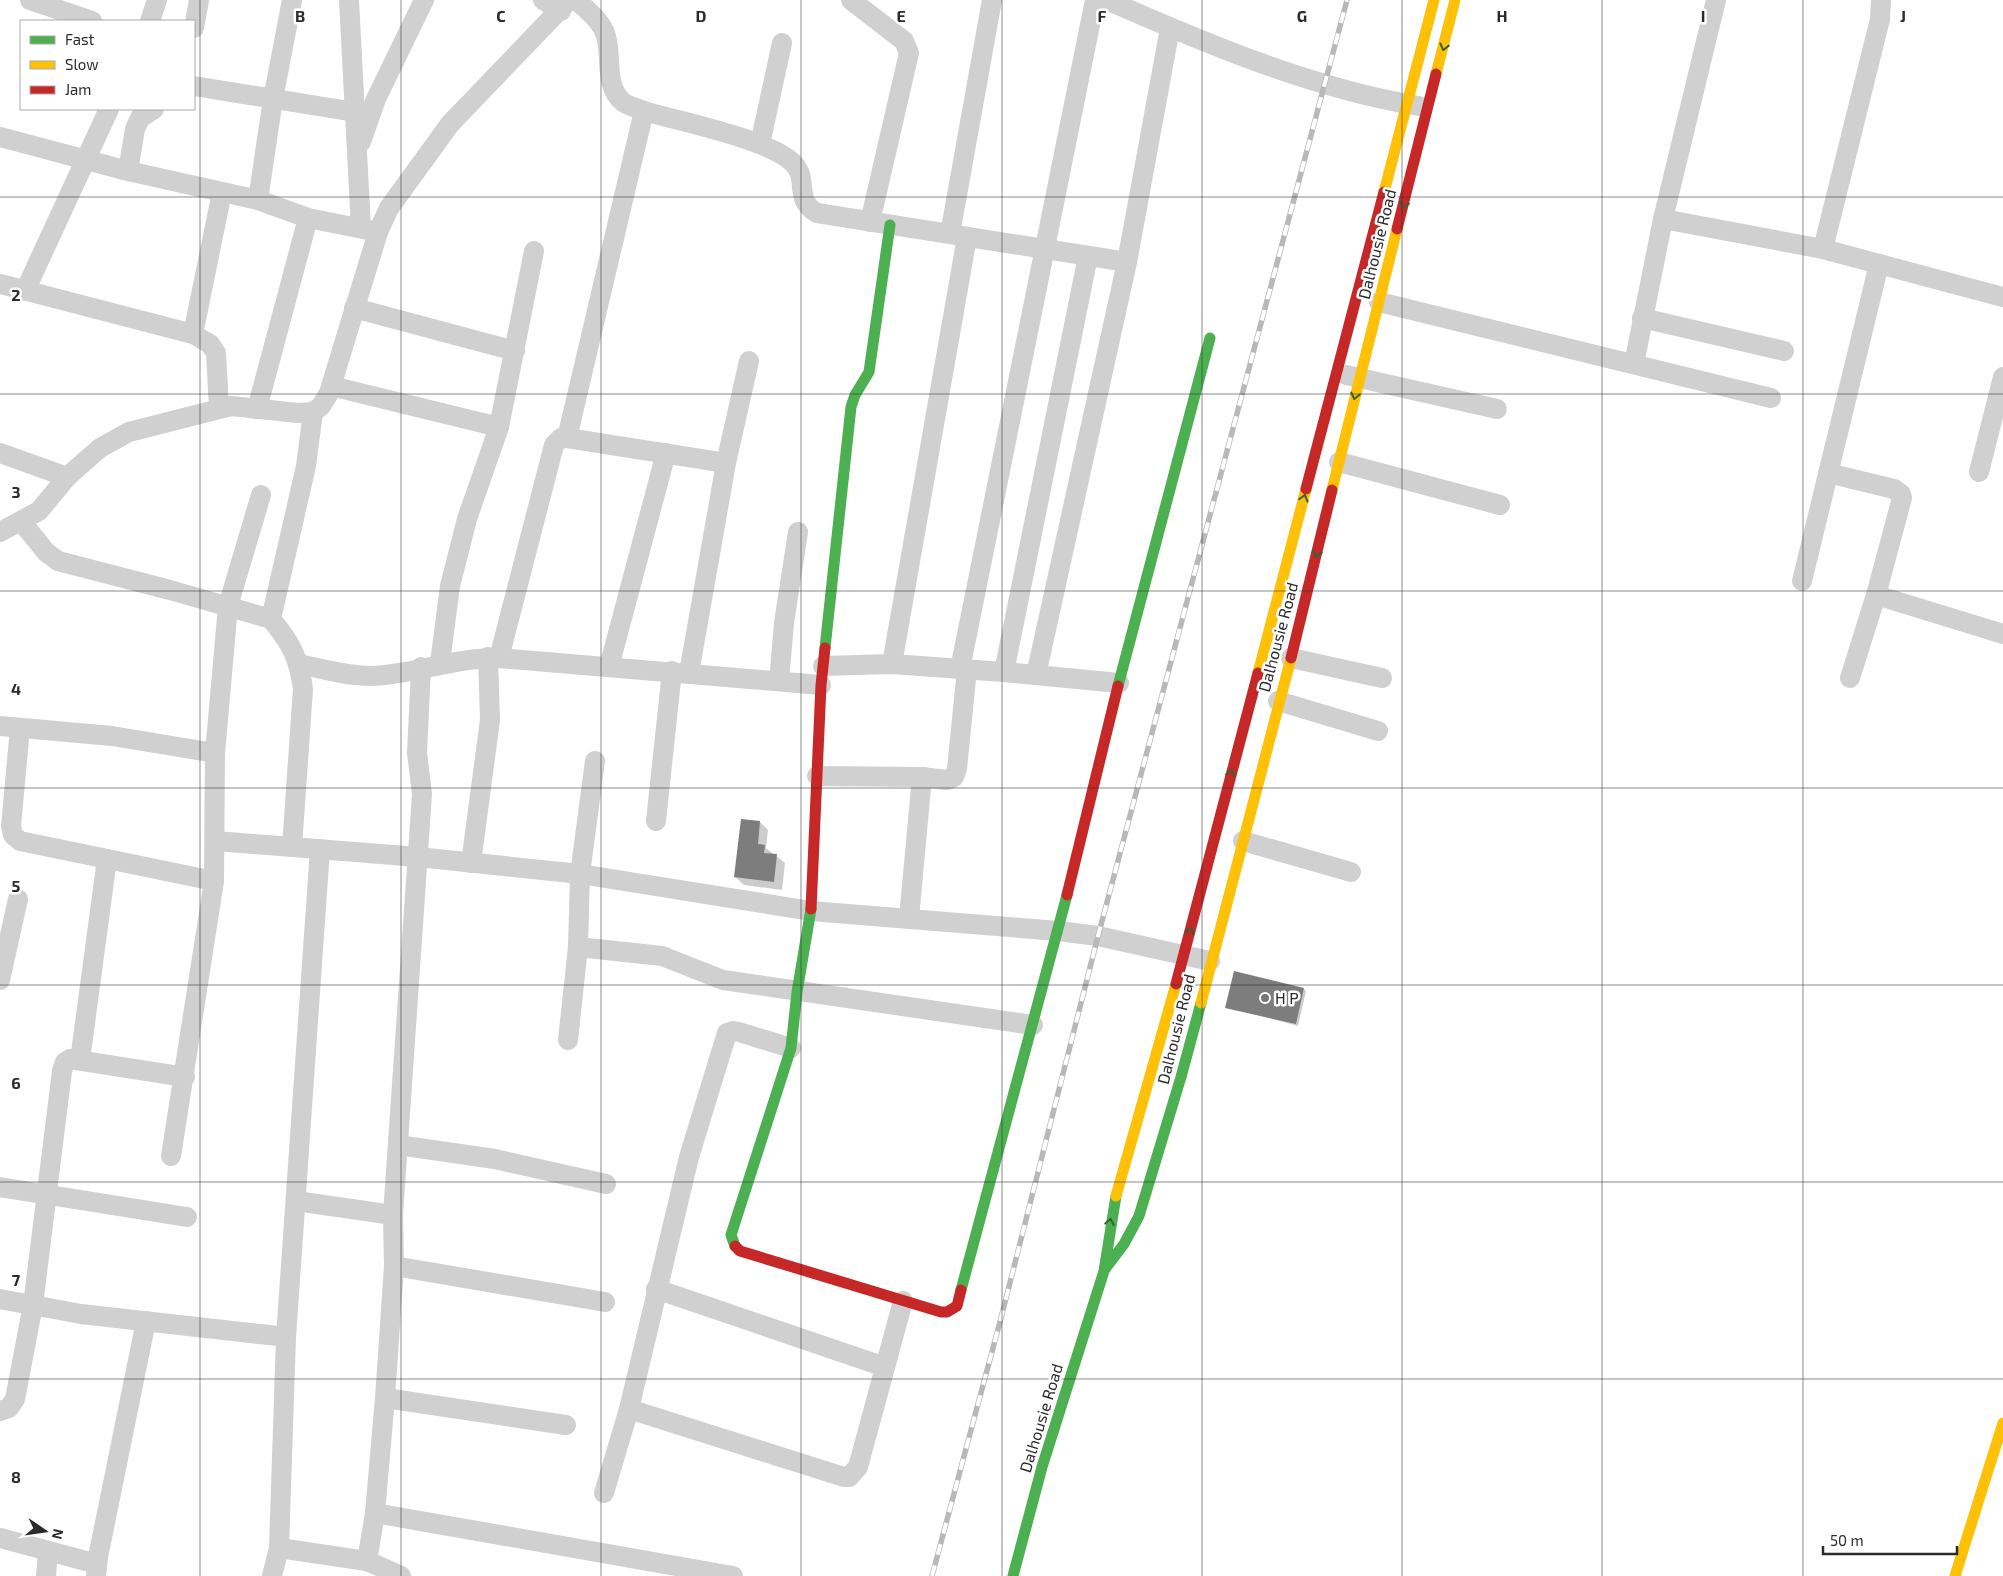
<svg xmlns="http://www.w3.org/2000/svg" width="2003" height="1576" font-family="'Exo 2',sans-serif">
<style>
.shadow{fill:#0003}
.building{fill:#7d7d7d}
.lines{fill:none;stroke-linecap:round;stroke-linejoin:round}
.street{stroke:#d0d0d0;stroke-width:20}
.fast{stroke:#4caf50;stroke-width:11}
.slow{stroke:#ffc107;stroke-width:11}
.jam{stroke:#c62828;stroke-width:11}
.rail-casing{stroke:#b8b8b8;stroke-width:5.5}
.rail{stroke:#fff;stroke-width:4;stroke-dasharray:11;stroke-linecap:butt}
.oneway{stroke:#38603a}
.grid{fill:none;stroke:#2b2b2b;stroke-width:1;stroke-opacity:0.55}
.poi-dot{fill:#757575;stroke:#fff;stroke-width:2}
.labels{text-anchor:middle;stroke-width:5;stroke-linejoin:round;paint-order:stroke}
.street-label{font-size:16px;fill:#2b2b2b;stroke:#fff}
.poi-label{font-size:16px;fill:#2b2b2b;stroke:#fff;text-anchor:start}
.grid-label{font-size:16px;text-anchor:middle;font-weight:bold;fill:#2b2b2b;stroke:#fff;stroke-width:5;stroke-linejoin:round;paint-order:stroke}
</style>
<rect width="100%" height="100%" fill="#fff"/>
<g class="shadow">
<path d="M760 822 768 830 766 848 785 863 782 890 744 885 735 877Z"/>
<path d="M1304 989 1306 991 1298 1026 1227 1007Z"/>
</g>
<g class="building">
<path d="M741 819 760 821 758 844 765 845 764 853 777 854 774 882 734 877Z"/>
<path d="M1234 971 1304 988 1296 1024 1225 1008Z"/>
</g>
<g class="lines">
<g class="street">
<path d="M30 0 92 21"/>
<path d="M349 0 361 228"/>
<path d="M543 0 561 11"/>
<path d="M577 0C587 11 602 21 606 36 612 56 604 87 623 102 628 106 637 108 644 111 678 121 773 140 794 164 809 180 793 199 817 213L1127 262"/>
<path d="M851 0 904 41 909 53 870 222"/>
<path d="M1107 0C1207 44 1311 88 1419 106"/>
<path d="M150 21 157 0"/>
<path d="M194 28 199 0"/>
<path d="M194 86 355 112"/>
<path d="M0 137 128 171 258 200 308 218 378 232"/>
<path d="M361 142 376 99 424 0"/>
<path d="M760 144 782 43"/>
<path d="M128 171 135 129 140 118 154 109"/>
<path d="M258 200 273 99 292 0"/>
<path d="M1663 219 1823 249 2003 297"/>
<path d="M950 234 992 0"/>
<path d="M1823 249 1880 19 1881 0"/>
<path d="M0 284 193 334 210 344 216 353 219 408"/>
<path d="M25 291 109 109"/>
<path d="M1379 302 1771 398"/>
<path d="M354 308 515 351"/>
<path d="M1642 318 1784 351"/>
<path d="M193 334 222 192"/>
<path d="M1634 364 1663 219 1716 0"/>
<path d="M1346 375 1497 409"/>
<path d="M331 386 499 427"/>
<path d="M257 409 308 218"/>
<path d="M567 438 644 111"/>
<path d="M0 453 67 477"/>
<path d="M1339 462 1500 505"/>
<path d="M1979 472 2003 377"/>
<path d="M1828 473 1894 489 1901 494 1902 498 1876 595 1850 678"/>
<path d="M21 521 46 552 58 561 170 590 271 619C291 643 299 658 303 689L292 847"/>
<path d="M0 532 39 511 67 477 100 448 129 432 231 406 298 413 313 412 321 406 329 393 378 232 389 208 450 124 569 0"/>
<path d="M1802 581 1879 264"/>
<path d="M1876 595 2003 634"/>
<path d="M271 619 306 466 313 412"/>
<path d="M499 658 554 445 561 438H567L726 463"/>
<path d="M1291 658 1382 678"/>
<path d="M440 663 450 586 467 519 499 427 534 251"/>
<path d="M299 664C323 669 347 676 371 676 414 675 455 657 499 658L821 685"/>
<path d="M892 664 967 237"/>
<path d="M823 666 892 664 1004 672 1119 683"/>
<path d="M609 667 666 453"/>
<path d="M960 669 1095 0"/>
<path d="M1004 672 1088 256"/>
<path d="M689 673 726 463 749 361"/>
<path d="M1036 675 1127 262 1170 28"/>
<path d="M779 681 784 623 798 532"/>
<path d="M1278 701 1378 731"/>
<path d="M0 726 112 736 215 753"/>
<path d="M20 728 11 826 13 835 20 841 214 881"/>
<path d="M817 776 922 777 947 780 954 777 957 769 967 669"/>
<path d="M656 821 672 671"/>
<path d="M216 841 418 857 580 874 811 911 1058 931 1098 936 1210 961"/>
<path d="M1243 841 1351 872"/>
<path d="M471 863 490 720 488 657"/>
<path d="M909 918 922 777"/>
<path d="M578 947 662 956 723 980 1033 1025"/>
<path d="M0 980 18 899"/>
<path d="M568 1040 578 947 580 874 595 761"/>
<path d="M80 1060 107 859"/>
<path d="M398 1145 495 1159 606 1184"/>
<path d="M171 1156 214 881 215 753 228 606 261 495"/>
<path d="M0 1187 187 1217"/>
<path d="M296 1201 393 1215"/>
<path d="M394 1266 605 1302"/>
<path d="M656 1289 885 1367"/>
<path d="M0 1299 81 1314 286 1337"/>
<path d="M385 1398 566 1425"/>
<path d="M629 1409 844 1477H849L858 1467 903 1301"/>
<path d="M0 1411 9 1408 15 1399 33 1305 62 1071 65 1062 70 1059 185 1077"/>
<path d="M604 1493 629 1409 689 1157 727 1033 733 1031 739 1032 791 1048"/>
<path d="M375 1513 733 1576"/>
<path d="M0 1538 97 1564"/>
<path d="M279 1548 367 1561 375 1513 385 1398 394 1266 393 1215 422 794 417 753 421 667"/>
<path d="M367 1561 401 1576"/>
<path d="M46 1576 48 1551"/>
<path d="M96 1576 98 1557 146 1321"/>
<path d="M272 1576 279 1548 286 1337 320 849"/>
</g>
<g class="fast">
<path d="M825 648 851 407 855 395 869 372 890 225"/>
<path d="M1118 686 1210 338"/>
<path d="M735 1246 731 1235 791 1048 797 992 811 909"/>
<path d="M1105 1269 1124 1244 1139 1216 1181 1077 1201 1003"/>
<path d="M961 1290 1067 895"/>
<path d="M1013 1576 1042 1467 1104 1271 1116 1196"/>
</g>
<g class="slow">
<path d="M1436 74 1455 0"/>
<path d="M1384 192 1434 0"/>
<path d="M1332 490 1397 229"/>
<path d="M1258 673 1306 489"/>
<path d="M1201 1003 1291 658"/>
<path d="M1116 1196 1176 984"/>
<path d="M1955 1576 2003 1423"/>
</g>
<g class="jam">
<path d="M1397 229 1436 74"/>
<path d="M1306 489 1384 192"/>
<path d="M1291 658 1332 490"/>
<path d="M1067 895 1118 686"/>
<path d="M811 909 821 685 825 648"/>
<path d="M1176 984 1258 673"/>
<path d="M735 1246 740 1251 941 1312H947L957 1306 961 1290"/>
</g>
<defs>
<path id="rail" d="M932 1576 1001 1318 1098 936 1347 0"/>
</defs>
<use href="#rail" class="rail-casing"/>
<use href="#rail" class="rail"/>
</g>
<defs><path id="oneway-chevron" d="M-2-3.5L2.5 0L-2 3.5" fill="none" stroke-width="1.6" stroke-linecap="round" stroke-linejoin="round" transform="scale(1.25)"/></defs>
<g class="oneway">
<use href="#oneway-chevron" transform="translate(1444 47) rotate(104)"/>
<use href="#oneway-chevron" transform="translate(1404 205) rotate(104)"/>
<use href="#oneway-chevron" transform="translate(1355 396) rotate(103)"/>
<use href="#oneway-chevron" transform="translate(1304 498) rotate(-75)"/>
<use href="#oneway-chevron" transform="translate(1317 554) rotate(104)"/>
<use href="#oneway-chevron" transform="translate(1231 773) rotate(-75)"/>
<use href="#oneway-chevron" transform="translate(1190 931) rotate(-76)"/>
<use href="#oneway-chevron" transform="translate(1110 1222) rotate(-79)"/>
</g>
<path class="grid" d="M200 0V1576M401 0V1576M601 0V1576M801 0V1576M1002 0V1576M1202 0V1576M1402 0V1576M1602 0V1576M1803 0V1576M0 197H2003M0 394H2003M0 591H2003M0 788H2003M0 985H2003M0 1182H2003M0 1379H2003"/>
<circle class="poi-dot" cx="1265" cy="998" r="5"/>
<g class="labels">
<g class="street-label">
<text transform="translate(1377 244) rotate(-76)" y="6">Dalhousie Road</text>
<text transform="translate(1278 637) rotate(-75)" y="6">Dalhousie Road</text>
<text transform="translate(1176 1029) rotate(-76)" y="6">Dalhousie Road</text>
<text transform="translate(1041 1418) rotate(-73)" y="6">Dalhousie Road</text>
</g>
<g class="poi-label">
<text x="1275" y="1004">H P</text>
</g>
</g>
<g class="grid-label">
<text x="300" y="22">B</text>
<text x="501" y="22">C</text>
<text x="701" y="22">D</text>
<text x="901" y="22">E</text>
<text x="1102" y="22">F</text>
<text x="1302" y="22">G</text>
<text x="1502" y="22">H</text>
<text x="1703" y="22">I</text>
<text x="1903" y="22">J</text>
<text x="16" y="301">2</text>
<text x="16" y="498">3</text>
<text x="16" y="695">4</text>
<text x="16" y="892">5</text>
<text x="16" y="1089">6</text>
<text x="16" y="1286">7</text>
<text x="16" y="1483">8</text>
</g>
<rect x="20" y="20" width="175" height="90" fill="#ffffff" stroke="#aaaaaa"/>
<rect x="30" y="36" width="25" height="8" fill="#4caf50" stroke="#aaaaaa"/>
<text x="65" y="45" font-size="15" fill="#2b2b2b">Fast</text>
<rect x="30" y="61" width="25" height="8" fill="#ffc107" stroke="#aaaaaa"/>
<text x="65" y="70" font-size="15" fill="#2b2b2b">Slow</text>
<rect x="30" y="86" width="25" height="8" fill="#c62828" stroke="#aaaaaa"/>
<text x="65" y="95" font-size="15" fill="#2b2b2b">Jam</text>
<g transform="translate(45 1531) rotate(103)" stroke="#ffffff" stroke-width="4" paint-order="stroke">
<path d="M0-4L9 19L0 12L-9 19Z" fill="#2b2b2b"/>
<text y="-8" font-size="14" font-weight="bold" text-anchor="middle" fill="#2b2b2b">N</text>
</g>
<path d="M1823 1546v8h134v-8" fill="none" stroke="#2b2b2b" stroke-width="2.5"/>
<text x="1830" y="1546" font-size="15" fill="#2b2b2b" stroke="#ffffff" stroke-width="4" paint-order="stroke">50 m</text>
</svg>
